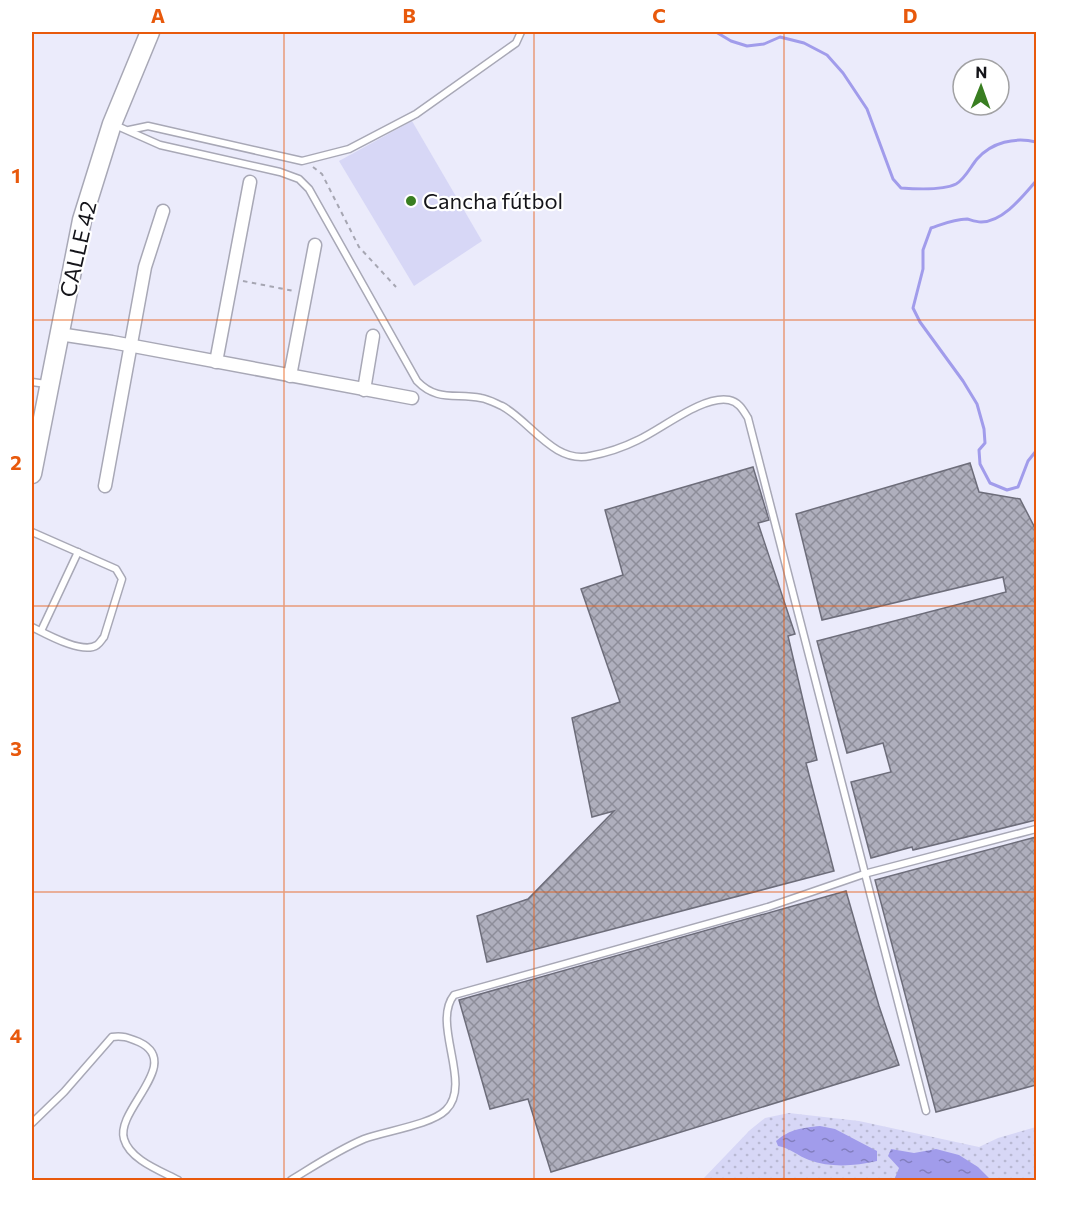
<svg xmlns="http://www.w3.org/2000/svg" width="1068" height="1212" font-family="Commissioner,sans-serif">
<style>
.grass{fill:url(#grass-dots)}
.pitch{fill:#d7d7f6}
.water{fill:url(#water-ripples)}
.lines{fill:none;stroke-linecap:round;stroke-linejoin:round}
.stream{stroke:#a19ceb;stroke-width:3}
.building{fill:url(#building-cross-hatch);stroke:#6d6d7a;stroke-width:1.5}
.service-casing{stroke:#a8a8b6;stroke-width:9}
.minor-casing{stroke:#a8a8b6;stroke-width:15}
.primary-casing{stroke:#a8a8b6;stroke-width:21}
.path{stroke:#a6a6b2;stroke-width:2;stroke-dasharray:4.5 4.5;stroke-linecap:butt}
.service{stroke:#fff;stroke-width:6}
.minor{stroke:#fff;stroke-width:12}
.primary{stroke:#fff;stroke-width:18}
.grid{fill:none;stroke:#e8590c;stroke-width:1.5;stroke-opacity:0.55}
.poi-dot{fill:#397e21;stroke:#fff;stroke-width:2}
.labels{text-anchor:middle;stroke-width:4.5;stroke-linejoin:round;paint-order:stroke}
.poi-label{font-size:22px;fill:#141419;stroke:#fff;text-anchor:start}
.street-label{font-size:22px;fill:#141419;stroke:#fff}
.neatline{fill:none;stroke:#e8590c;stroke-width:2}
.grid-label{font-size:20px;text-anchor:middle;font-weight:bold;fill:#e8590c}
</style>
<defs>
<pattern id="grass-dots" width="8" height="8" patternUnits="userSpaceOnUse" patternTransform="scale(1.5)"><rect width="8" height="8" fill="#d7d7f6"/><path d="M2 2h.1M6 6h.1" fill="none" stroke="#b8b8d2" stroke-width="1.8" stroke-linecap="round"/></pattern>
<pattern id="water-ripples" width="26" height="14" patternUnits="userSpaceOnUse" patternTransform="scale(1.5)"><rect width="26" height="14" fill="#a19ceb"/><path d="M2 4q2-2 4 0t4 0M15 11q2-2 4 0t4 0" fill="none" stroke="#827ebe"/></pattern>
<pattern id="building-cross-hatch" width="8" height="8" patternUnits="userSpaceOnUse" patternTransform="scale(1.5)"><rect width="8" height="8" fill="#afafbd"/><path d="M0 0l8 8M0 8l8-8" fill="none" stroke="#8d8d99"/></pattern>
</defs>
<rect width="100%" height="100%" fill="#ebebfb"/>
<path class="grass" d="M789 1113 859 1121 979 1147 998 1138 1036 1127V1180H702L750 1130 765 1118Z"/>
<path class="pitch" d="M412 121 482 241 414 286 339 161Z"/>
<g class="water">
<path d="M820 1126 835 1129 877 1151V1161C855 1166 831 1168 809 1160 798 1156 790 1148 778 1146L776 1141C790 1129 802 1128 820 1126Z"/>
<path d="M891 1149 914 1153 936 1149 959 1155 978 1167 991 1180H894L899 1168 888 1156Z"/>
</g>
<g class="lines">
<g class="stream">
<path d="M716 32 731 41 747 46 764 44 780 37 804 43 827 55 843 73 867 109 893 179 901 188C915 189 944 190 956 184 965 179 971 166 977 159 992 142 1015 137 1036 142"/>
<path d="M1036 181C1023 196 1003 222 981 222 976 222 971 220 967 219 954 219 943 224 931 228L923 250V269L913 308 920 322 963 381 977 404 984 429 985 443 979 450 980 464 990 483 1007 490 1018 487 1028 461 1036 451"/>
</g>
</g>
<g class="building">
<path d="M970 463 979 492 1020 499 1036 530V820L913 850 912 847 871 858 851 782 891 772 883 743 847 753 817 641 1006 592 1003 577 822 620 796 514Z"/>
<path d="M753 467 769 520 758 523 795 634 788 636 817 760 806 763 834 871 487 962 477 916 528 899 614 811 592 817 572 718 620 702 581 589 623 575 605 510Z"/>
<path d="M1036 837V1085L936 1112 875 880Z"/>
<path d="M846 891 879 1006 899 1065 551 1172 528 1099 490 1109 459 1000Z"/>
</g>
<g class="lines">
<defs>
<g id="service">
<path d="M115 125 160 145 280 172 299 179 309 189 417 381C437 402 456 393 481 398 488 399 495 403 502 406 530 421 554 464 590 456 606 453 624 447 638 440 662 429 703 395 729 400 739 402 743 410 748 418L926 1111"/>
<path d="M129 130 148 126 302 161 349 149 416 114 516 43 521 32"/>
<path d="M32 382 46 384"/>
<path d="M32 532 116 569 122 579 104 637C102 639 100 643 97 645 83 655 46 634 32 627"/>
<path d="M41 631 78 552"/>
<path d="M32 1123 64 1092 112 1037C122 1035 129 1038 139 1042 184 1063 115 1110 124 1139 130 1160 161 1171 178 1180"/>
<path d="M291 1180C314 1166 338 1150 364 1139 385 1131 431 1125 446 1110 473 1084 431 1024 454 995L768 907 864 874 1036 829"/>
</g>
<g id="minor">
<path d="M59 334 112 342 412 398"/>
<path d="M216 362 250 182"/>
<path d="M290 376 315 245"/>
<path d="M364 390 373 336"/>
<path d="M105 486 145 267 163 211"/>
</g>
<path id="primary" d="M32 474 82 220 112 124 150 32"/>
</defs>
<use href="#service" class="service-casing"/>
<use href="#minor" class="minor-casing"/>
<use href="#primary" class="primary-casing"/>
<g class="path">
<path d="M313 167 322 174 359 247 396 287"/>
<path d="M243 281 294 291"/>
</g>
<use href="#service" class="service"/>
<use href="#minor" class="minor"/>
<use href="#primary" class="primary"/>
</g>
<path class="grid" d="M284 32V1180M534 32V1180M784 32V1180M32 320H1036M32 606H1036M32 892H1036"/>
<circle class="poi-dot" cx="411" cy="201" r="6"/>
<g class="labels">
<g class="poi-label">
<text x="423" y="209">Cancha fútbol</text>
</g>
<g class="street-label">
<text transform="translate(78 249) rotate(-77)" y="8">CALLE 42</text>
</g>
</g>
<rect width="1068" height="1212" fill="none" stroke="#ffffff" stroke-width="66"/>
<g transform="translate(981 87) rotate(1)"><circle r="28" fill="#ffffff" stroke="#a1a1a3" stroke-width="1.5"/>
<path d="M0-4.5L10 22L0 15L-10 22Z" fill="#397e21"/>
<text y="-9" font-size="16" font-weight="bold" text-anchor="middle" fill="#141419">N</text>
</g>
<rect x="33" y="33" width="1002" height="1146" class="neatline"/>
<g class="grid-label">
<text x="158" y="23">A</text>
<text x="409" y="23">B</text>
<text x="659" y="23">C</text>
<text x="910" y="23">D</text>
<text x="16" y="183">1</text>
<text x="16" y="470">2</text>
<text x="16" y="756">3</text>
<text x="16" y="1043">4</text>
</g>
</svg>
